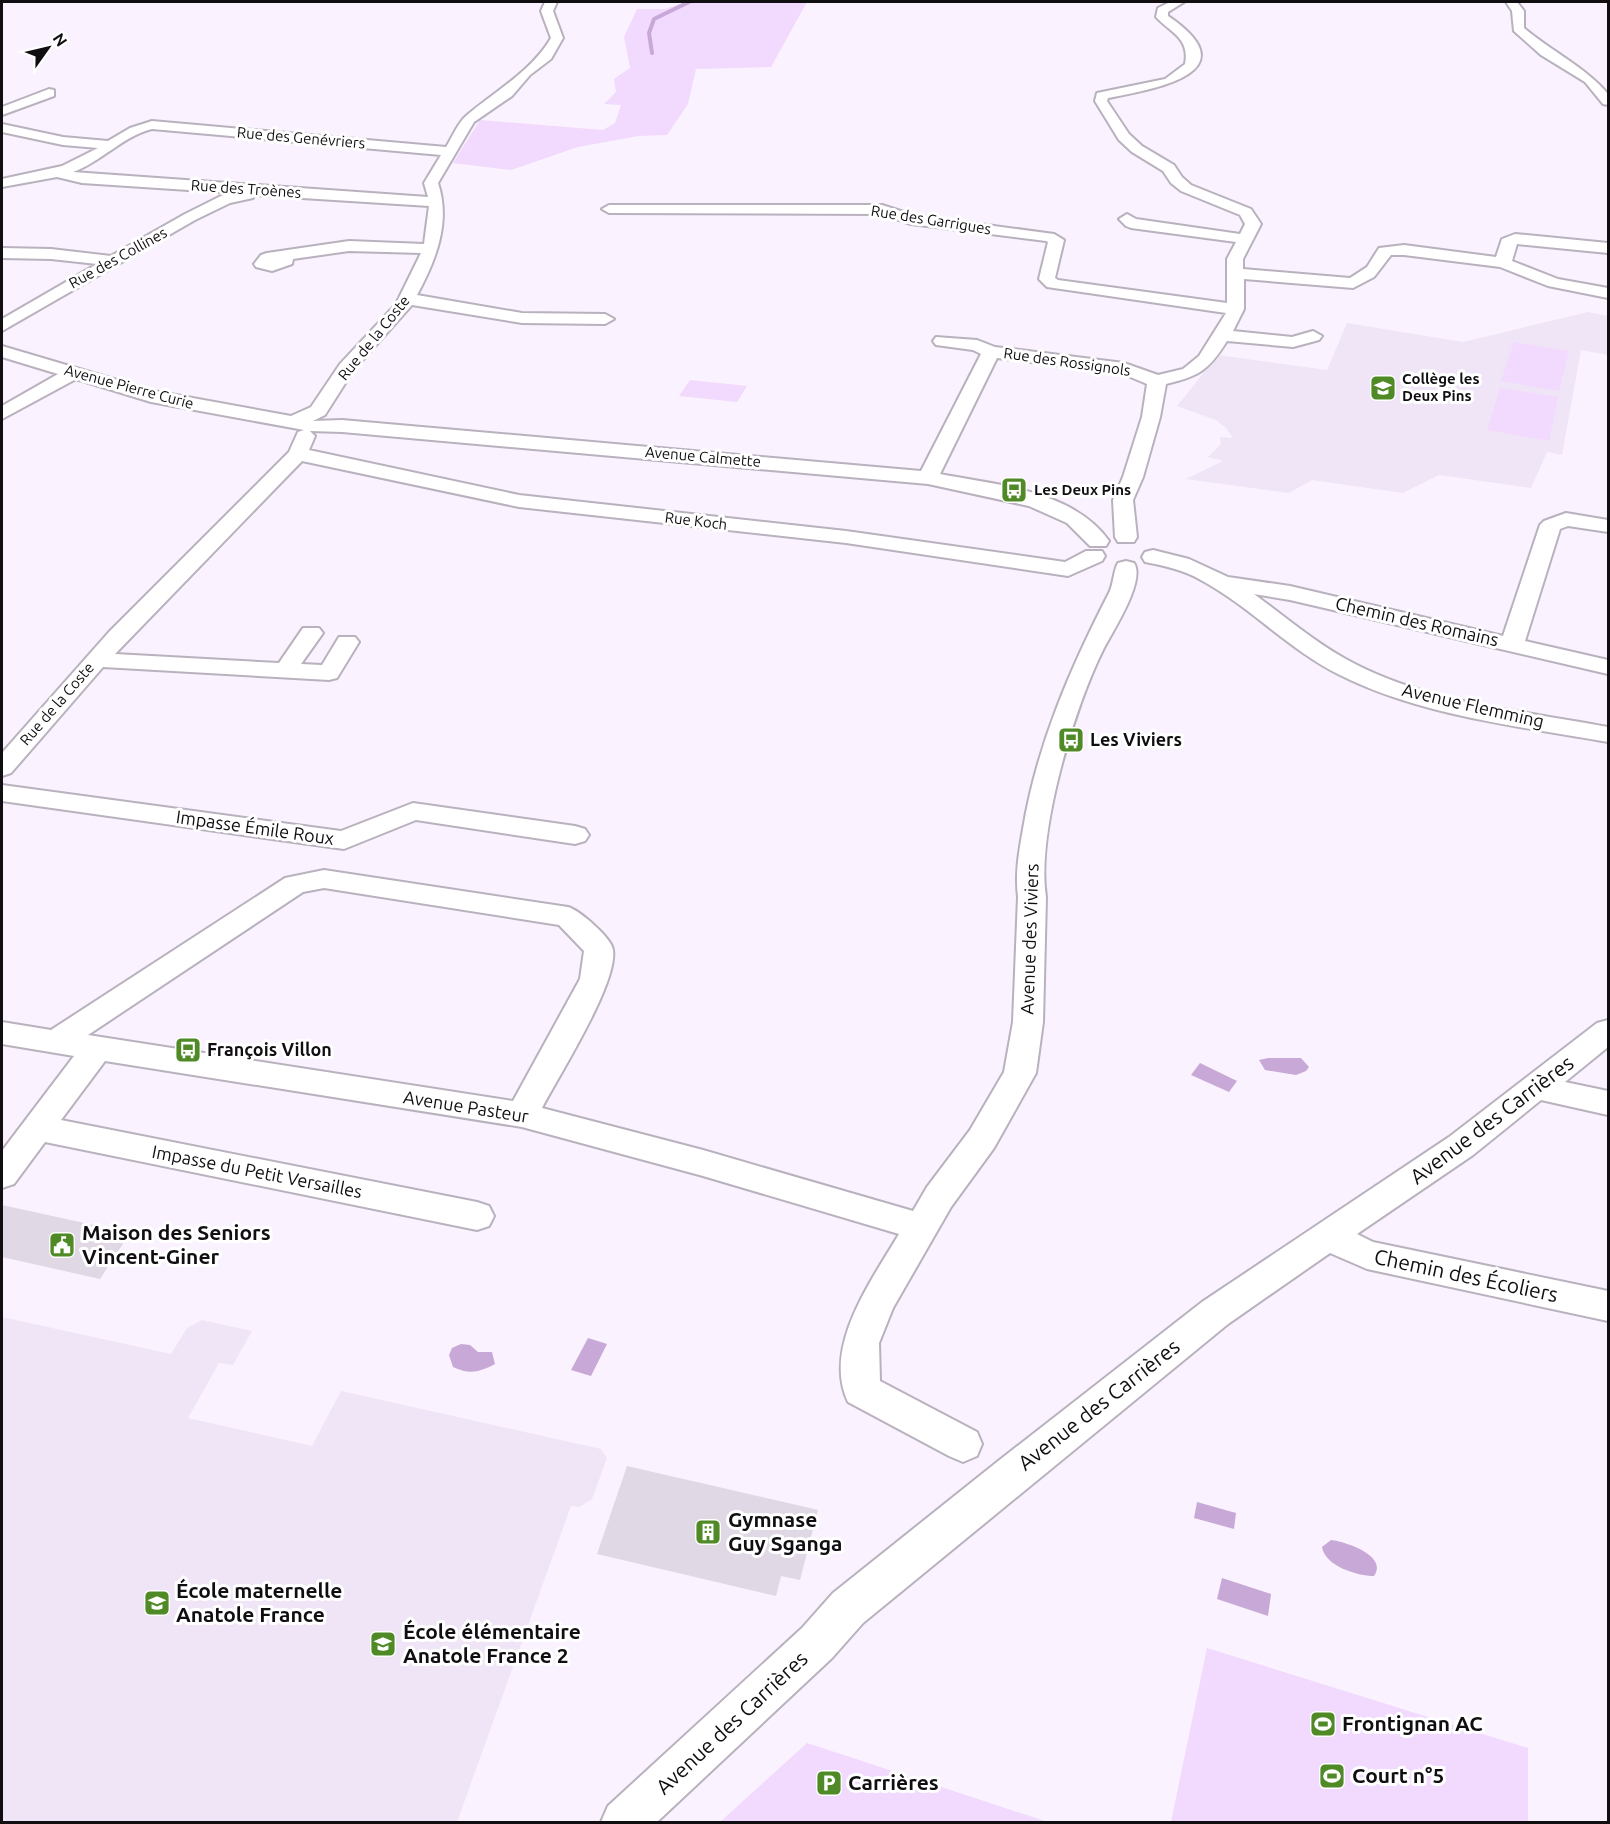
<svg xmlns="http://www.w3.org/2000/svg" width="1610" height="1824" font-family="Ubuntu,sans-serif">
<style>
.built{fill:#f0e5f6}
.green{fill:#f2d9fe}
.water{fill:#c7a8d6}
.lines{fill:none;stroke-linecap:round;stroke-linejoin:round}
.stream{stroke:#c7a8d6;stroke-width:4}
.building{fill:#e0d8e4}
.minor-casing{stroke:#b9b1bd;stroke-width:4}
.minor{fill:#fff;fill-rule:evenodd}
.labels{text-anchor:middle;stroke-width:6;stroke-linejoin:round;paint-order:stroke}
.far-street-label{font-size:15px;fill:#110e12;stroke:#fff}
.far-poi-label{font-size:15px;font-weight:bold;fill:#110e12;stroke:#fff;text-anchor:start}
.street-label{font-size:18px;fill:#110e12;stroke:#fff}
.poi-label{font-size:18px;font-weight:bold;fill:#110e12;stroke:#fff;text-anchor:start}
.near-street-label{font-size:21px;fill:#110e12;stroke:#fff}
.near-poi-label{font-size:21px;font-weight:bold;fill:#110e12;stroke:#fff;text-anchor:start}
</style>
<rect width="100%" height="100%" fill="#faf2fe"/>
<g class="built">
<path d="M1588 312 1608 316V355L1581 350 1562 455 1547 452 1531 488 1439 475 1403 493 1312 480 1289 493 1186 479 1223 461 1208 457 1221 444 1220 437 1233 438 1227 429 1216 420 1177 406 1218 355 1327 370 1347 323 1463 342Z"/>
<path d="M2 1317 171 1354 187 1328 202 1320 252 1331 233 1365 219 1363 188 1418 312 1446 341 1391 601 1449 607 1458 592 1499 579 1507 571 1506 457 1822H2Z"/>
</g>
<g class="green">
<path d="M686 2H807L771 67 696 69 688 104 667 135 638 136 578 147 511 170 453 163 480 120 603 130 615 123 621 105 604 104 616 92 614 79 630 68 624 37 637 9H665Z"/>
<path d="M1514 342 1569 351 1559 391 1501 381Z"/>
<path d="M690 380 747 386 737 402 679 396Z"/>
<path d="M1500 388 1558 397 1549 441 1487 430Z"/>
<path d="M1207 1648 1528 1748V1822H1171Z"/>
<path d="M807 1743 1048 1822H720Z"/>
</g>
<g class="water">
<path d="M1268 1058H1301L1309 1067 1306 1071 1296 1075 1265 1070 1259 1060Z"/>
<path d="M1200 1063 1237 1081 1229 1092 1191 1075Z"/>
<path d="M588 1338 607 1344 591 1376 571 1370Z"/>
<path d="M461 1344 470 1345 478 1352H492L495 1364C480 1372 469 1375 453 1367L449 1355 452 1348Z"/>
<path d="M1197 1502 1236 1513 1234 1529 1194 1518Z"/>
<path d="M1331 1540C1347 1542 1388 1556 1374 1576 1357 1576 1325 1566 1322 1547Z"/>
<path d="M1222 1578 1271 1594 1268 1616 1217 1599Z"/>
</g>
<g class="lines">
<path class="stream" d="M652 53 649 33 654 19 689 2"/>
</g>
<g class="building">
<path d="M2 1205 130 1233 100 1279 2 1257Z"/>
<path d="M627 1466 818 1510 800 1580 781 1576 776 1596 597 1554Z"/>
</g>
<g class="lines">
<defs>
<g id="minor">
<path d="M545 2H557L553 11 563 38 551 59 530 75 512 96 474 122 438 183C451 222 436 260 417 295L522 313 605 314 614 319 605 324 522 323 412 305 353 371 325 415 313 421 342 420 921 471 981 354 973 350 936 345 933 341 936 337 977 340 995 347 1124 363 1158 375 1183 369 1199 356 1226 313 1047 287 1039 279 1048 242 1046 241 911 224 881 214 609 213 602 209 609 205H882L913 215 1054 234 1064 240 1055 278 1058 280 1227 303V259L1236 242 1131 228 1126 226 1119 219 1127 214 1136 219 1240 234 1245 224 1240 215 1181 191 1171 183 1163 171 1132 152 1119 140 1095 101 1097 93 1165 79 1185 64C1190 38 1171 33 1156 17L1158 8 1170 2H1184L1168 12V16C1252 73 1154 89 1108 98L1107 101 1129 134 1142 146 1174 165 1182 177 1191 185 1251 209 1261 224 1243 259V269L1350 278 1367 267 1379 248 1404 245 1496 257 1502 239 1515 234 1608 243V253L1517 244 1512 261 1558 279 1608 288V298L1548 286 1500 267 1404 255H1391L1374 277 1353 288 1244 279V309L1233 331 1292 337 1313 331 1322 336 1319 340 1293 347 1227 341C1208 371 1199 376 1166 384L1160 417 1143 477 1133 500 1137 537 1134 542H1118L1115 537 1113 500 1123 477 1142 417 1147 384 1121 373 997 358 940 474C996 485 1073 490 1109 541L1106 546H1090L1067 523 1029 506 928 484 342 432 310 431 315 436 309 450 519 495 846 531 1065 562 1086 551H1102L1105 556 1102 561 1068 576 846 543 519 507 302 461 115 654 279 663 303 628H319L323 633 301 664 322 665 339 637H355L359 642 337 678 329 680 103 667 11 773 2 776V753L109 632 289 452 298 432 304 430 151 402 76 379 2 419V406L58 374 2 357V346L154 391 291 416 311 407 340 364 396 304 421 253 349 251 293 259 292 264 272 271 256 267 254 264 261 255 267 253 349 241 424 244 429 206 255 195 253 198 230 203 195 220 2 331V319L97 264 51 259 2 258V248L51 249 111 256 185 214 221 196 234 193 82 183 57 177 2 187V179L62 166 98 148 63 145 2 132V124L63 137 108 141 130 128 152 121 446 147C452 138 457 124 466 116 494 92 532 71 551 38L541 11ZM152 129 441 155 424 183 428 197 73 172C101 162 123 136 152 129Z"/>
<path d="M1506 2H1517L1524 11V28C1551 51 1585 67 1608 94V105L1603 104 1585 82 1541 55 1514 31 1512 11Z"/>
<path d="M49 89 54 90V96L2 115V107Z"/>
<path d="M1566 513 1608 520V532L1568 526 1560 529 1525 641 1608 660V674L1290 600 1254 594C1287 618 1318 645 1355 664 1433 704 1524 711 1608 727V742C1518 726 1422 716 1340 675 1289 650 1251 607 1201 580 1184 570 1165 566 1145 562L1142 557 1145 552 1153 550 1189 559 1228 577 1290 586 1503 636 1540 525 1544 521Z"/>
<path d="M1126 561 1134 563C1146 581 1112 632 1103 650 1074 708 1036 834 1046 897L1043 1022 1036 1073 994 1148 951 1207 893 1308 879 1343 880 1381 977 1432 982 1444 977 1456 963 1462 949 1456 848 1402C822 1347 872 1280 899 1234L703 1176 522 1127 105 1061 61 1120 477 1202 489 1206 494 1216 489 1226 477 1230 45 1142 14 1184 2 1188V1151L74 1056 2 1044V1022L51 1030 285 878 324 870 568 907C579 910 612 938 613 950 618 983 559 1075 542 1108L703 1150 913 1211 927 1187 970 1130 1004 1072 1013 1022 1018 897C1015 873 1019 852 1023 829 1037 745 1070 669 1109 593 1114 583 1113 572 1118 563ZM324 888 559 925 584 951 580 979 513 1101 88 1035 303 892Z"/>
<path d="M2 785 341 831 413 803 575 826 585 829 589 835 585 841 575 844 416 820 344 849 2 801Z"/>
<path d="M1608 1020V1047L1565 1082 1608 1091V1115L1541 1100 1473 1155 1357 1234 1373 1242 1608 1291V1321L1367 1269 1330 1253 1228 1324 863 1623 832 1658 657 1822H601L608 1806 802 1628 833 1593 997 1462 1202 1302 1449 1137 1597 1023Z"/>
</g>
</defs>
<use href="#minor" class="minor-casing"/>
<use href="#minor" class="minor"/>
</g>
<defs>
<symbol id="school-square" viewBox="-11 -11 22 22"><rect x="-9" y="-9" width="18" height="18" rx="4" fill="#4f8a27" stroke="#fff"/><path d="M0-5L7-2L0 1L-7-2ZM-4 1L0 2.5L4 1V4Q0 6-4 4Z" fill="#fff"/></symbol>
<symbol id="bus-square" viewBox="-11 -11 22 22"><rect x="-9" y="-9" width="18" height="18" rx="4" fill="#4f8a27" stroke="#fff"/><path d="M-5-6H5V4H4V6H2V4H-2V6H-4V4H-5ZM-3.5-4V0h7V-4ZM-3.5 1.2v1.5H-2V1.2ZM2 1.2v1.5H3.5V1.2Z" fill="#fff"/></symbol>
<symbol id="civic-square" viewBox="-11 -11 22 22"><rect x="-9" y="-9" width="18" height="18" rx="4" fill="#4f8a27" stroke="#fff"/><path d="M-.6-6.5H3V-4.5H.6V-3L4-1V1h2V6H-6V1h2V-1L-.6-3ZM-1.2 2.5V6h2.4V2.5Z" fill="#fff"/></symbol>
<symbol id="building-square" viewBox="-11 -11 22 22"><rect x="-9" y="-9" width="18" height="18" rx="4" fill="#4f8a27" stroke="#fff"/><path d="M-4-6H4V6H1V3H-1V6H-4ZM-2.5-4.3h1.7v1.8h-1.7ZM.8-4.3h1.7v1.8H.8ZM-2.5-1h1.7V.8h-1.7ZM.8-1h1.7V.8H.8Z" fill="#fff"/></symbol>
<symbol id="stadium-square" viewBox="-11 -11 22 22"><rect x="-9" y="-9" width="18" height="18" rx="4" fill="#4f8a27" stroke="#fff"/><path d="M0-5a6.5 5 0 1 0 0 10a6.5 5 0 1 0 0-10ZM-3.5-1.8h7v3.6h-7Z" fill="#fff"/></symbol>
<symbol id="parking-square" viewBox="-11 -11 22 22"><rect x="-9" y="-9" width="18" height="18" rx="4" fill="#4f8a27" stroke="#fff"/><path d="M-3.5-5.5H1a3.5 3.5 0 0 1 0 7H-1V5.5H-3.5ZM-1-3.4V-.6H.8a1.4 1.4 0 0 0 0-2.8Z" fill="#fff"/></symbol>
</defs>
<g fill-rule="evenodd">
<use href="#school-square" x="1368" y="373" width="30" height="30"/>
<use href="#bus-square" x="999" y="475" width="30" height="30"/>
<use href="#bus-square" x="1056" y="725" width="30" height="30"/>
<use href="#bus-square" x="173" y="1035" width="30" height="30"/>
<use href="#civic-square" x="47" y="1230" width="30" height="30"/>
<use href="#building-square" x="693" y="1517" width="30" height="30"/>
<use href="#school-square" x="142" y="1588" width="30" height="30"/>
<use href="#school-square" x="368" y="1629" width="30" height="30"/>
<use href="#stadium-square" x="1308" y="1709" width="30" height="30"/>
<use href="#stadium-square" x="1317" y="1761" width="30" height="30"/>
<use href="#parking-square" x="814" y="1768" width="30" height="30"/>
</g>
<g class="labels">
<g class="far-street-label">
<text transform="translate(301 138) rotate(5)" y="5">Rue des Genévriers</text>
<text transform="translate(246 189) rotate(4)" y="5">Rue des Troènes</text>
<text transform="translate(931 220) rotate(9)" y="5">Rue des Garrigues</text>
<text transform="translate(118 258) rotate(-29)" y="5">Rue des Collines</text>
<text transform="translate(374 338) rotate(-51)" y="5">Rue de la Coste</text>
<text transform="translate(1067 362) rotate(8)" y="5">Rue des Rossignols</text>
<text transform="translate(129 387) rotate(15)" y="5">Avenue Pierre Curie</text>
<text transform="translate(703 457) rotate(5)" y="5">Avenue Calmette</text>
<text transform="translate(696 521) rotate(7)" y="5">Rue Koch</text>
<text transform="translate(57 704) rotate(-49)" y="5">Rue de la Coste</text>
</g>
<g class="far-poi-label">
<text x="1402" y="384">Collège les<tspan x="1402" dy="17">Deux Pins</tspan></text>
<text x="1034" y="495">Les Deux Pins</text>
</g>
<g class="street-label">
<text transform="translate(1417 622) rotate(13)" y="6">Chemin des Romains</text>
<text transform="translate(1473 706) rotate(13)" y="6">Avenue Flemming</text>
<text transform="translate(255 828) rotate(8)" y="6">Impasse Émile Roux</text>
<text transform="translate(1030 939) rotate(-88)" y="6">Avenue des Viviers</text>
<text transform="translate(466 1107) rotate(9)" y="6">Avenue Pasteur</text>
<text transform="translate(257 1172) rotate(11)" y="6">Impasse du Petit Versailles</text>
</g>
<g class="poi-label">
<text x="1090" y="746">Les Viviers</text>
<text x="207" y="1056">François Villon</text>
</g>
<g class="near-street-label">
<text transform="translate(1492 1120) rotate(-37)" y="7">Avenue des Carrières</text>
<text transform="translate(1466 1276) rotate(12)" y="7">Chemin des Écoliers</text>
<text transform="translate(1099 1405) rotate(-38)" y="7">Avenue des Carrières</text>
<text transform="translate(732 1723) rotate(-43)" y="7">Avenue des Carrières</text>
</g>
<g class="near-poi-label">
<text x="82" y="1240">Maison des Seniors<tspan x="82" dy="24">Vincent-Giner</tspan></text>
<text x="728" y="1527">Gymnase<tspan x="728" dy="24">Guy Sganga</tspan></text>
<text x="176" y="1598">École maternelle<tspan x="176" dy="24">Anatole France</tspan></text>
<text x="403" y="1639">École élémentaire<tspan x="403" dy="24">Anatole France 2</tspan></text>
<text x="1342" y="1731">Frontignan AC</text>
<text x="1352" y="1783">Court n°5</text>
<text x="848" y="1790">Carrières</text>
</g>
</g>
<rect width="1610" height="1824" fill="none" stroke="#110e12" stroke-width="6"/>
<g transform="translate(48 48) rotate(56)" stroke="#ffffff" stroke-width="4.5" paint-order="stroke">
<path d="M0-4.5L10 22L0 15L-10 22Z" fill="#110e12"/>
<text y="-9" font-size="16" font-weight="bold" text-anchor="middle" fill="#110e12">N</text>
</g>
</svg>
